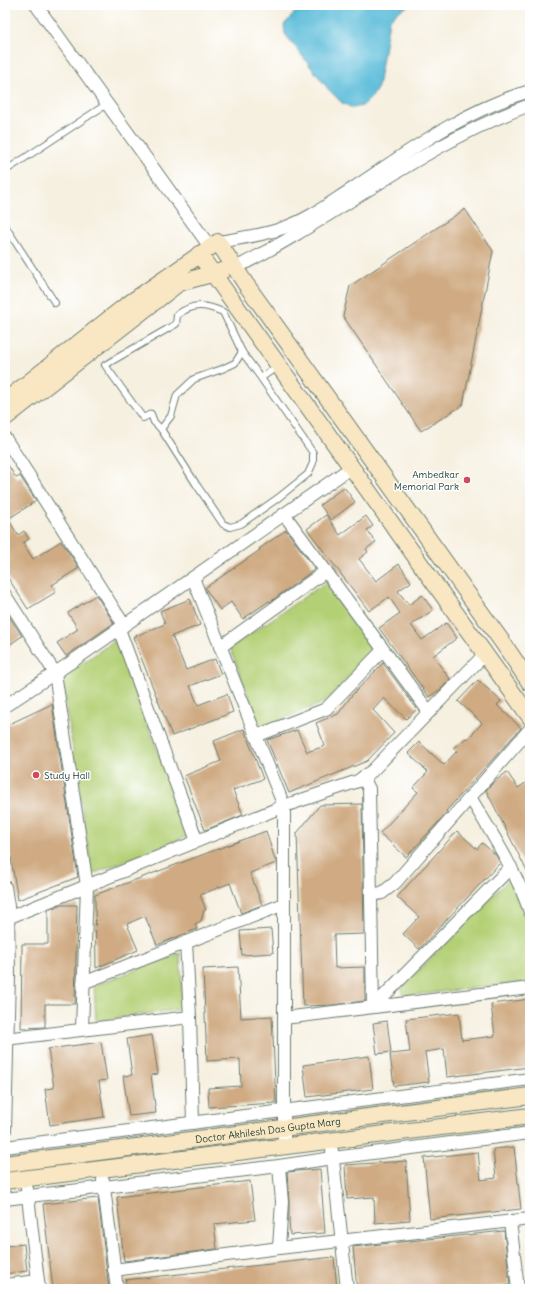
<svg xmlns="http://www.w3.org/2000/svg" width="535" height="1294" font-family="Delius,sans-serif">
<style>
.green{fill:#b4d076;stroke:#6a8655}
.water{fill:#5abcd9;stroke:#3c7c86}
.building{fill:#cfaa82}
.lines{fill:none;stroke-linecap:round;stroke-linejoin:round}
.lane-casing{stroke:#6a7c70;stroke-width:8}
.street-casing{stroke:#6a7c70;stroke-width:14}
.secondary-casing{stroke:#6a7c70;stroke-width:18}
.lane{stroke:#fff;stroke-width:6}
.street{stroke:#fff;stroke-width:12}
.secondary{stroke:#f9e7c3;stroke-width:16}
.poi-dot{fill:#d1495b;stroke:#fff;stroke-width:1.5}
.labels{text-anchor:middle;stroke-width:3;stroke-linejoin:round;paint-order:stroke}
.poi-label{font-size:10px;fill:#1f3d34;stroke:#fff;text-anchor:end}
.street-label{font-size:10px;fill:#1f3d34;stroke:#fff}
</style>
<rect width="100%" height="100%" fill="#fff"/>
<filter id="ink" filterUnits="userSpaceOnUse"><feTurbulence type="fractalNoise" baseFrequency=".025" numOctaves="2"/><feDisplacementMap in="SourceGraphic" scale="8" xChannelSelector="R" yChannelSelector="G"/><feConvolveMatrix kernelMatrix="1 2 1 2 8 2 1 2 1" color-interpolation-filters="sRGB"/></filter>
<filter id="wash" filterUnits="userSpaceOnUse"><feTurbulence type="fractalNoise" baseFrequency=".012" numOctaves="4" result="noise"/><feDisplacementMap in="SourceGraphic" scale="16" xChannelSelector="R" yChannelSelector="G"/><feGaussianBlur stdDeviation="0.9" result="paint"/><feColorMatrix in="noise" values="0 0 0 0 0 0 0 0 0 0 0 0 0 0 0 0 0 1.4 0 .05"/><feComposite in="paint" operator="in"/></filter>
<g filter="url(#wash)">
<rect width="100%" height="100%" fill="#f6f0e0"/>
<g class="green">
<path d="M326 582 374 651 325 702 261 728 230 648Z"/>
<path d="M115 640 190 835 92 874 62 678Z"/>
<path d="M510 878 521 900 530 927V982L403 996 402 987Z"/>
<path d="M180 953 183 1009 96 1021 94 986Z"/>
</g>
<path class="water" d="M301 5H412C402 8 395 13 389 21L378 87 372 97 362 106 353 108 342 103 329 90 285 34 284 25Z"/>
<g id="blocks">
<g class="building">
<path d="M465 209 493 251 463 405 421 431 343 316 350 286Z"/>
<path d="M5 460 16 478 20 476 36 501 8 519 18 535 24 531 29 539 23 543 33 559 61 541 79 568 52 585 56 592 28 609 5 573Z"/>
<path d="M344 487 355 502 331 520 320 505Z"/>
<path d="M326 515 340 535 366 516 373 526 367 530 376 542 366 549 368 552 359 559 376 581 399 564 411 582 398 591 409 605 422 595 433 610 411 625 422 640 446 623 457 638 433 656 450 679 441 689 429 697 379 628 400 613 389 597 369 611 307 529Z"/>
<path d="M286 530 315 569 270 602 269 601 243 619 231 602 220 610 205 588 260 550 259 549Z"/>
<path d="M96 595 114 623 66 656 57 643 78 629 68 613Z"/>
<path d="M190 599 200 625 172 636 186 670 215 659 221 674 190 686 198 705 227 694 233 712 172 736 133 637 165 624 160 611Z"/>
<path d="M5 610 22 636 5 648Z"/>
<path d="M383 663 417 709 406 719 384 698 373 710 394 733 367 761 289 793 267 740 297 730 307 752 325 746 316 723 338 714 352 695Z"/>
<path d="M478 680 501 701 497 705 521 728 446 811 447 812 442 818 406 857 380 833 418 792 413 788 428 772 408 753 419 742 444 765 457 751 453 748 466 738 468 739 482 723 458 701Z"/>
<path d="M52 704 78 877 18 900 5 824V726Z"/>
<path d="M244 729 263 779 233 790 243 815 205 830 184 776 221 761 214 741Z"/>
<path d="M507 772 518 788 530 780V877L486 790 494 782Z"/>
<path d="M362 804 364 934 334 935 335 968 365 967V1001L333 1005 303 1006 297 833 320 805Z"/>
<path d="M266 831 276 863 250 873 262 905 241 913 230 883 200 895 206 910H204L201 921 195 924 197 929 157 945 145 916 127 924 138 950 96 968 95 895Z"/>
<path d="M457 831 477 849 482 843 496 855 500 863 419 949 403 934 419 917 397 897Z"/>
<path d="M60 905H77L75 1004H45V1027L21 1028 22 944H48V910Z"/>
<path d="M271 929 273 953 242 955 240 931Z"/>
<path d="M238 967 241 1018 272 1016 276 1103 209 1107 208 1088 241 1086 240 1059 207 1061 203 969Z"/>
<path d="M530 999V1067L447 1077 444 1049 425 1052 429 1082 394 1086 390 1054 410 1052 406 1019 459 1013 462 1040 495 1036 491 1004Z"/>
<path d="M387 1021 391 1052 377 1054 373 1023Z"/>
<path d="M152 1035 158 1074 151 1075 156 1113 129 1116 123 1076 132 1075 127 1039Z"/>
<path d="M101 1042 107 1080 99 1081 104 1117 50 1125 45 1089 54 1088 48 1049Z"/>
<path d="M369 1056 373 1089 307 1097 303 1065Z"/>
<path d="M514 1147 521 1209 430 1219 424 1158 478 1152 481 1180 496 1178 493 1149Z"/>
<path d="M406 1161 410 1220 375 1223 374 1197 347 1199 345 1165Z"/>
<path d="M320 1169 325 1233 290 1235 289 1217V1201L287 1172Z"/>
<path d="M250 1181 255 1220 214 1224 217 1249 124 1261 117 1197Z"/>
<path d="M98 1198 109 1289H53L43 1204Z"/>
<path d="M504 1231 510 1285 476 1289H357L353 1247Z"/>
<path d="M24 1244 27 1271 5 1274V1246Z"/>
<path d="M334 1257 337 1289H126L125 1280Z"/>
</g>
</g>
</g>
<g filter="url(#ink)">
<use href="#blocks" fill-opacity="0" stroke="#6a7c70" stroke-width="1"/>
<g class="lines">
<defs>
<g id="lane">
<path d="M5 171 93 113 107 104"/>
<path d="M5 226 55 303"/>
<path d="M261 378 242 352 223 312C204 304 193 303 177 315L176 324 105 365 143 418 151 414 154 422 161 429 196 484 223 524 230 527 241 524 278 498 308 474 313 463V453L261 378 278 366"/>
<path d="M161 429 171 416 177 395 194 379 222 369 235 363 242 352"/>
</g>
<g id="street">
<path d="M36 5 210 247"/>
<path d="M218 242C239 238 262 236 283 228 308 220 330 203 352 189 408 152 464 110 530 91"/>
<path d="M235 268C336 218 424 143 530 105"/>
<path d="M5 438 124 625"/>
<path d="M284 514 429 712"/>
<path d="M193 578 284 806V1146"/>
<path d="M5 595 55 673 87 886 82 1029"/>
<path d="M119 629 197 841"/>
<path d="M220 647 326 571"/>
<path d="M5 706 70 663 352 467"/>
<path d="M256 736 326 709 383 650"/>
<path d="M363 777 369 789 373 1007"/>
<path d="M470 797C492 834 516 871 530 912"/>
<path d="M5 887 8 906 9 976 5 1130"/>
<path d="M371 895 382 893 395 883 530 729"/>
<path d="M5 919 284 806 358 781 372 771 485 654"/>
<path d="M186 942 190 1017 193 1123"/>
<path d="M83 983 284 904"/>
<path d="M373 1007 511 867"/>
<path d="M284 1018 530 988"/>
<path d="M5 1039 190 1017"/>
<path d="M5 1147 530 1079"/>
<path d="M332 1151 347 1289"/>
<path d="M103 1180 117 1289"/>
<path d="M27 1189 39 1289"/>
<path d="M5 1199 279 1166 333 1158 530 1133"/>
<path d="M510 1221 518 1289"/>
<path d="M279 1248 282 1202 279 1166"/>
<path d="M114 1270 279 1248 530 1219"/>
<path d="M5 1285 38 1281"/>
</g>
<g id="secondary">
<path d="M199 254 530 717"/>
<path d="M5 401 124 307 218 242 245 283 503 643 530 683"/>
<path d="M5 418 179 283 222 271"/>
<path id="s1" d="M5 1164 530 1096"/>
<path d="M5 1181 530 1116"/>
</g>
</defs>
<use href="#lane" class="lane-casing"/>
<use href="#street" class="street-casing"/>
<use href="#secondary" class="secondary-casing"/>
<use href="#lane" class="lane"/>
<use href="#street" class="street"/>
<use href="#secondary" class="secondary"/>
</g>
</g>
<g class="poi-dot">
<circle cx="467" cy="480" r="4"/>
<circle cx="36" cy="775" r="4"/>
</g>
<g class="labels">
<g class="poi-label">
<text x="459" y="478">Ambedkar<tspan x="459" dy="12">Memorial Park</tspan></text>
<text x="44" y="779" text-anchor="start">Study Hall</text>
</g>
<g class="street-label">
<text dy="4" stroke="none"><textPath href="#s1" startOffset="265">Doctor Akhilesh Das Gupta Marg</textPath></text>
</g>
</g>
<rect width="535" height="1294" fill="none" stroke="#fff" stroke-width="20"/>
</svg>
